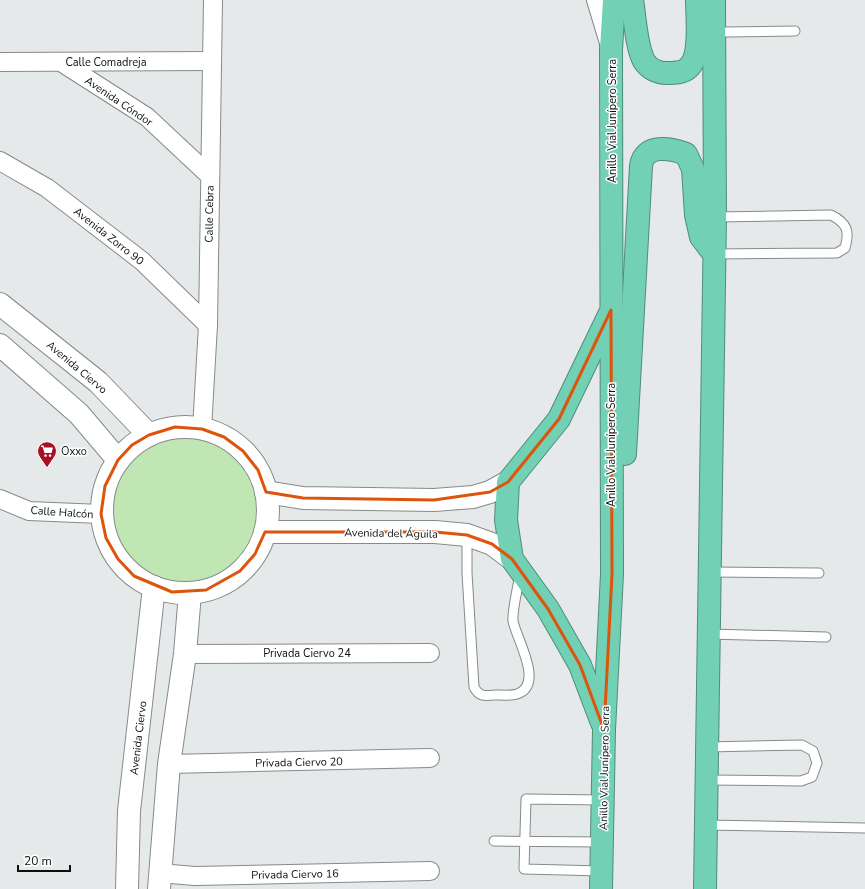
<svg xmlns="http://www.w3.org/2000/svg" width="865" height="889" font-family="'Nunito Sans',sans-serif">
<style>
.green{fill:#c0e6b4}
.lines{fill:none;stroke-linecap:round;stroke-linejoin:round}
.lane-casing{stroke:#868a8b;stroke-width:11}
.street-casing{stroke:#868a8b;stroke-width:20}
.secondary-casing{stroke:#868a8b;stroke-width:24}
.highway-casing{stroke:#4f8c7b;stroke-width:24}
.lane{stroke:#fff;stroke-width:9}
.street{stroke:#fff;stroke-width:18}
.secondary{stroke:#fff;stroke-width:22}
.highway{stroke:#72d0b5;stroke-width:22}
.marked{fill:none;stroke:#dd550c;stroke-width:3;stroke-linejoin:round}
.labels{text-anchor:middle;stroke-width:3;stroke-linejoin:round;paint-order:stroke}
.street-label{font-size:11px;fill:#0d0f0f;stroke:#fff}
.poi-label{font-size:11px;fill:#0d0f0f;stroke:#fff;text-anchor:start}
</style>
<rect width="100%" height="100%" fill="#e5e9ea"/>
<circle class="green" cx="184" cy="510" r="81"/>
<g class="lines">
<defs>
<g id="lane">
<path d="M726 32 795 31"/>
<path d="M714 254 837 253 845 248C850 231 847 223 831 215L715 217"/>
<path d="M467 536V573L474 687C479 697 485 696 495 695 502 695 510 696 517 694 545 685 516 638 513 621 512 611 518 586 520 575"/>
<path d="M710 572 819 573"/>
<path d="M708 634 826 637"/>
<path d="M707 780 801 781 812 777 817 763 813 751 802 745 707 747"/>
<path d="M706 825 865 828"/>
<path d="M494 841 602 842"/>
<path d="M602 871 524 869 526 799 603 800"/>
</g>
<g id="street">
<path d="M596 0 609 43"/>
<path d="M0 62 212 61"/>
<path d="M61 62 147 117 210 176"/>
<path d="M0 161 47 188 142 261 208 325"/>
<path d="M202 429 208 325 213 0"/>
<path d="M0 499 29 511 101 514"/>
<path d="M185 654 430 653"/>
<path d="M169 764 430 758"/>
<path d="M159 873 195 876 430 871"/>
</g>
<g id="secondary">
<path d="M0 304 98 382 149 435"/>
<path d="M0 345 79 414 118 460"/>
<circle cx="185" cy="510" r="83"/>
<path d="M266 492 303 498 434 500 473 497 490 492 508 482"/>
<path d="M265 532H435L467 535 492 544 512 559"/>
<path d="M127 889 129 811 154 587"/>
<path d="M159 889 169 764 185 654 190 593"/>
</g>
<g id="highway">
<path d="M632 0C635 17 636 46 644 61 649 69 658 73 667 73 674 73 683 73 688 68 702 57 697 17 697 0"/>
<path d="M625 454 641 166C644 143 671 148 686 154L693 169 696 215 701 237 714 254"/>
<path d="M602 723 580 665 548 609 512 559 506 520 508 482 559 419 609 315"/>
<path d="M601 889 604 730 612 574 611 50 614 0"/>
<path d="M705 889 715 217 714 0"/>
</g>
</defs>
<use href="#lane" class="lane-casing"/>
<use href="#street" class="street-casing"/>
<use href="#secondary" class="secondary-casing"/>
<use href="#highway" class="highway-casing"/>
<use href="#lane" class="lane"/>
<use href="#street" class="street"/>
<use href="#secondary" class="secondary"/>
<use href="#highway" class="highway"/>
</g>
<path class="marked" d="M611 310 612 574 604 730 580 665 548 609 512 559 492 544 467 535 435 532H265L255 554 240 571 206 590 172 592 134 576 118 559 106 538 101 514 105 486 118 460 132 445 149 435 175 427 202 429 224 437 243 451 258 470 266 492 303 498 434 500 490 492 508 482 559 419Z"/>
<defs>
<symbol id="supermarket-pin" viewBox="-11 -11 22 30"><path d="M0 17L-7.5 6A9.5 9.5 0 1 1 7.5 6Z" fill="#a70f22" stroke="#fff"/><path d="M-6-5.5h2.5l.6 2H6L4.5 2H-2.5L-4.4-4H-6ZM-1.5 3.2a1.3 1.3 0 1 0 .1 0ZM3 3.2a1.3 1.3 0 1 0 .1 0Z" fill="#fff"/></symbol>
</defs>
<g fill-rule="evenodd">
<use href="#supermarket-pin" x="36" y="440" width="22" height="30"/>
</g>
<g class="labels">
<g class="street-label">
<text x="106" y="66">Calle Comadreja</text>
<text transform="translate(119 101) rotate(34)" y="4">Avenida Cóndor</text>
<text transform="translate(612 121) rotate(-90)" y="4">Anillo Vial Junípero Serra</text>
<text transform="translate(209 214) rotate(-89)" y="4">Calle Cebra</text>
<text transform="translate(109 236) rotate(38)" y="4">Avenida Zorro 90</text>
<text transform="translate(77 367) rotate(40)" y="4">Avenida Ciervo</text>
<text transform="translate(611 445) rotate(-90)" y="4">Anillo Vial Junípero Serra</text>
<text transform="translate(62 512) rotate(4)" y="4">Calle Halcón</text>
<text transform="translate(391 533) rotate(1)" y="4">Avenida del Águila</text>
<text x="307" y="657">Privada Ciervo 24</text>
<text transform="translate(138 738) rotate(-83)" y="4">Avenida Ciervo</text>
<text transform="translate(299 762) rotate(-1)" y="4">Privada Ciervo 20</text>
<text transform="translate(604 768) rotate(-89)" y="4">Anillo Vial Junípero Serra</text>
<text transform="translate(295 874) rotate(-1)" y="4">Privada Ciervo 16</text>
</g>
<g class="poi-label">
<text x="61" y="455">Oxxo</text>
</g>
</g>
<path d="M18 865v6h52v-6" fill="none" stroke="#0d0f0f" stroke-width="2"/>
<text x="24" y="865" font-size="12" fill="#0d0f0f" stroke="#ffffff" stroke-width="3" paint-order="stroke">20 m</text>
</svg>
